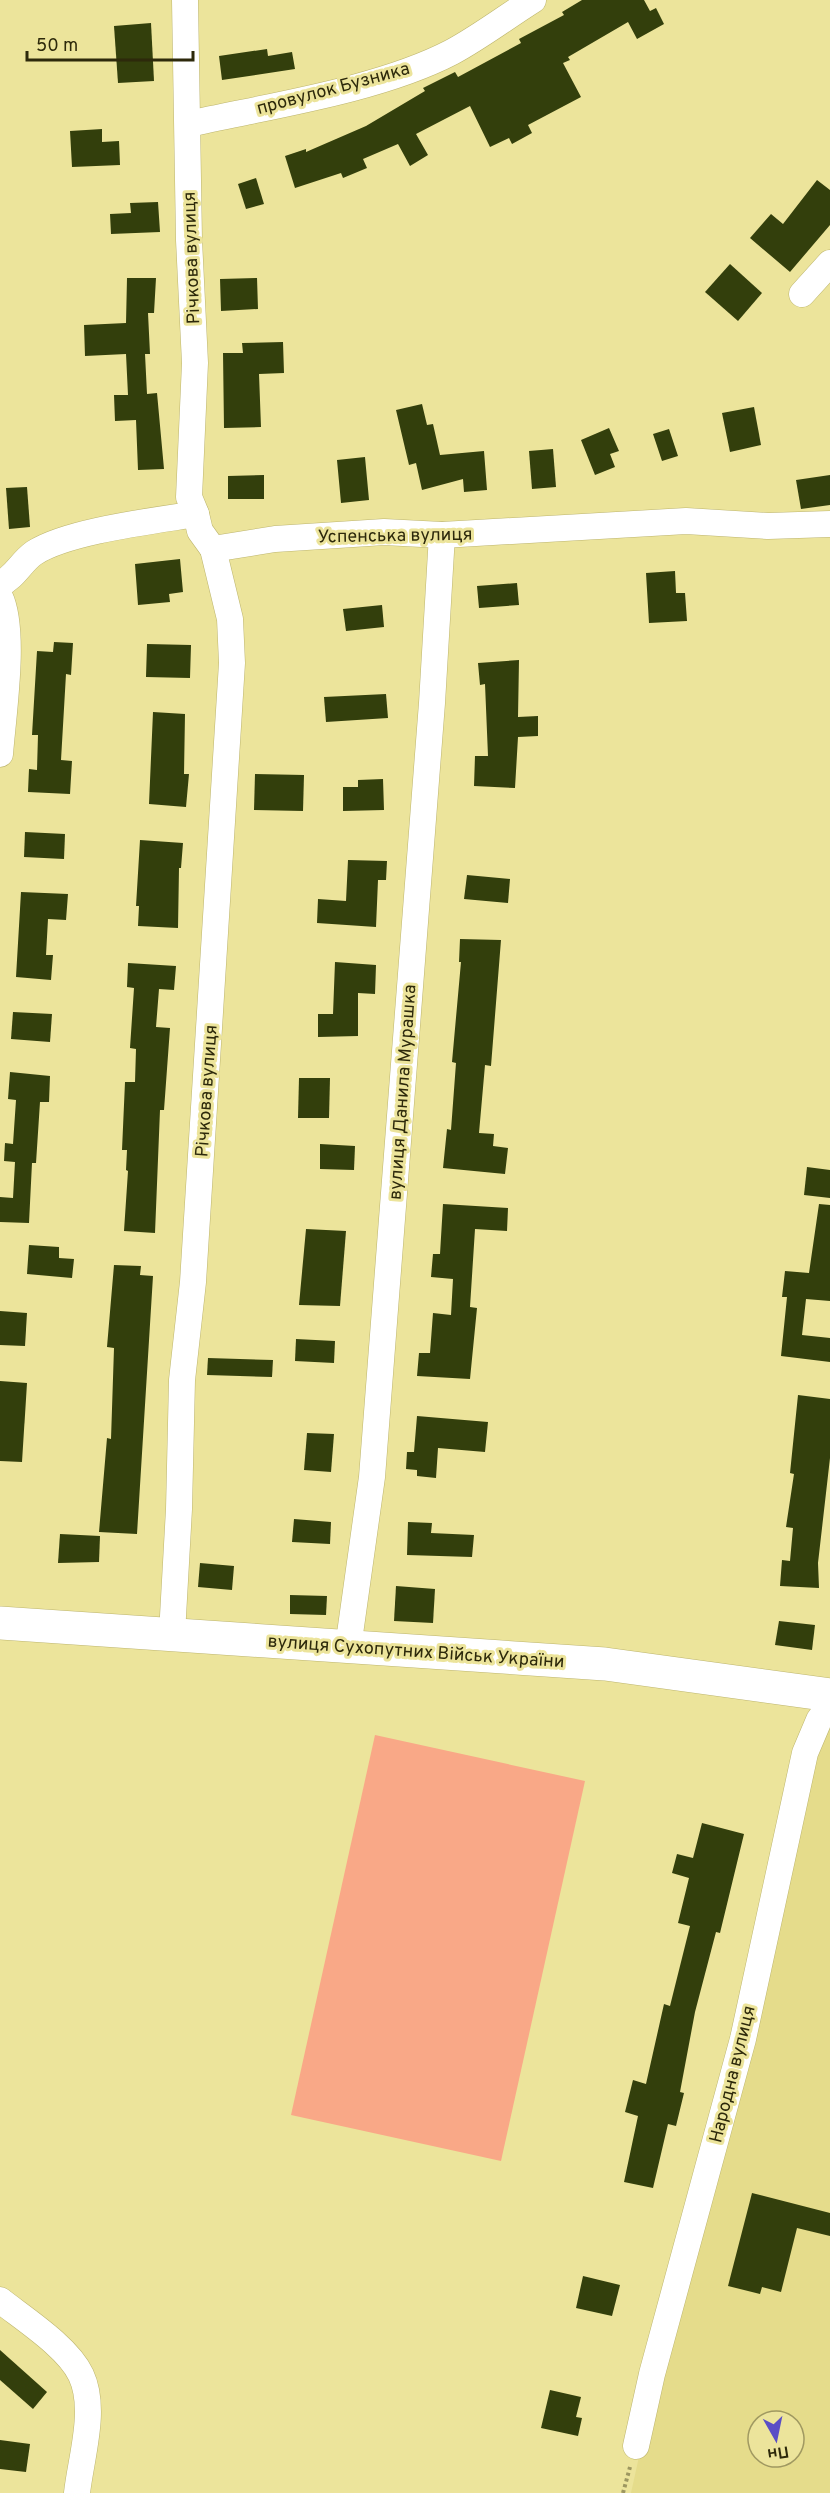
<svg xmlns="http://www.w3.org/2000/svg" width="830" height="2493" font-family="Overpass,sans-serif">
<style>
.built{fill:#e5dc8b;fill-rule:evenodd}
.green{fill:#f9a887}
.building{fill:#333f0c}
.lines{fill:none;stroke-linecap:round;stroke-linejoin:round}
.street-casing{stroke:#bdb56e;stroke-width:27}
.secondary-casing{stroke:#bdb56e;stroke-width:34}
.path{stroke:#9d9760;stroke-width:4;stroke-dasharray:3 3;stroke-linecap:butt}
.street{stroke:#fff;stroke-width:26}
.secondary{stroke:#fff;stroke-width:33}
.labels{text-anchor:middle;stroke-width:6;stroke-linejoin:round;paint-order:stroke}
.street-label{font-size:18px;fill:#2d290b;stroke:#ece49b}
</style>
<rect width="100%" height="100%" fill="#ece49b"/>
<path class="built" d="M830 1714V2493H631L657 2375 811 1755ZM758 2421H794V2457H758Z"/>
<path class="green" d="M375 1735 585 1781 501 2161 291 2115Z"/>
<g class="building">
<path d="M582 0H644L650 11 656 8 664 24 637 39 628 22 568 57 570 60 563 63 581 97 528 125 532 133 512 144 509 138 490 147 470 106 416 134 428 155 410 166 398 144 363 159 367 168 343 178 341 173 295 188 285 156 306 149V152L366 126 425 91 423 88 455 72 458 77 521 43 519 39 564 15 562 12Z"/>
<path d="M151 23 154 81 118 83 114 26Z"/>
<path d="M267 49 268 56 292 52 295 69 222 80 219 56Z"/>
<path d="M102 129V142L119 141 120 165 72 167 70 131Z"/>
<path d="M256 178 264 204 246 209 238 184Z"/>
<path d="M817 180 830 190V225L790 272 750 238 771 214 783 224Z"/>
<path d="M158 202 160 232 111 234 110 214 131 213 130 203Z"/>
<path d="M730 264 762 293 738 321 705 292Z"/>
<path d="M127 278H156L154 313H148L150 354H145L147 394 157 393 164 469 138 470 136 420 115 421 114 395H128L126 354 85 356 84 325 126 323Z"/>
<path d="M257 278 258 309 221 311 220 279Z"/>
<path d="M283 342 284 373 259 374 261 427 224 428 223 353H243L242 343Z"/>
<path d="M422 404 427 425 433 424 440 455 484 451 487 490 464 492 463 479 422 490 416 463 409 465 396 410Z"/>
<path d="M754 407 761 445 730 452 722 413Z"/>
<path d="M609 428 619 451 610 454 615 467 595 475 581 440Z"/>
<path d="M669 429 678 456 662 461 653 434Z"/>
<path d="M553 449 556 487 532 489 529 451Z"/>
<path d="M365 457 369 500 341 503 337 460Z"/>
<path d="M264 475V499H228V476Z"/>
<path d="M830 475V505L801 509 796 480Z"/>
<path d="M27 487 30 527 9 529 6 488Z"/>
<path d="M180 559 183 592 169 594 170 602 138 605 135 564Z"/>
<path d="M675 571 676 593H685L687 621 649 623 646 573Z"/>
<path d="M517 583 519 605 479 608 477 586Z"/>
<path d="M382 605 384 627 346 631 343 609Z"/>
<path d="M54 642 73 643 71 675 66 674 61 760 72 761 70 794 28 792 29 769 37 770 38 735H32L37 651 53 652Z"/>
<path d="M147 644 191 645 190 678 146 677Z"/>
<path d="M519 660 518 717 538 716V736L518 737 515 788 474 786 475 756H488L485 684 480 685 478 663Z"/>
<path d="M386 694 388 718 326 722 324 697Z"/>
<path d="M153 712 185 714 184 774H189L186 807 149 804Z"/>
<path d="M255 774 304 775 303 811 254 810Z"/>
<path d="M383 779 384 810 343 811V787H358V780Z"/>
<path d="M25 832 65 834 64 859 24 857Z"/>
<path d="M140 840 183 843 181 868H179L178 928 138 926 139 906H136Z"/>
<path d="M348 860 387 861 386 880H378L376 927 317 923 318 899 346 901Z"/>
<path d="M467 875 510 879 508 903 464 899Z"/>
<path d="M21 892 68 894 66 920 48 919 46 955H53L51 980 16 977Z"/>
<path d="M460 939 501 940 491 1066 485 1065 479 1133 494 1134 493 1146 508 1148 505 1174 443 1168 447 1129 451 1130 456 1063 452 1062 461 962H459Z"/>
<path d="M335 962 376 965 375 994 358 993V1036L318 1037V1014H333Z"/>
<path d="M128 963 176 966 174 990 159 989 156 1027 170 1028 164 1110H160L155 1233 124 1231 128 1171 126 1170 127 1150H122L125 1082H135L136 1049 130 1048 134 988 127 987Z"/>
<path d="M13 1012 52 1014 50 1042 11 1039Z"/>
<path d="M10 1072 50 1076 49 1102H40L36 1163H32L29 1223 0 1222V1197L13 1198 15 1162 4 1161 5 1143 13 1144 16 1100 8 1099Z"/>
<path d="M299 1078H330L329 1118H298Z"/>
<path d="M320 1144 355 1146 354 1170 320 1169Z"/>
<path d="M807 1167 830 1170V1198L804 1195Z"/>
<path d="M443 1204 508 1208 507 1231 475 1229 470 1307 477 1308 470 1379 417 1376 419 1353H430L433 1313 451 1315 453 1279 431 1277 433 1254H440Z"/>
<path d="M819 1204 830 1205V1301L806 1299 802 1335 830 1338V1362L781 1356 787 1297H782L785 1271 809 1273Z"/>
<path d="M306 1229 346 1231 340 1306 299 1305Z"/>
<path d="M29 1245 59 1247V1258L74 1259 72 1278 27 1274Z"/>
<path d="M114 1265 141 1266 140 1275 153 1276 137 1534 99 1532 107 1438 111 1439 114 1348 107 1347Z"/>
<path d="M0 1311 27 1313 25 1346 0 1345Z"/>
<path d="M296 1339 335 1341 334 1363 295 1361Z"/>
<path d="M208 1358 273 1360 272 1377 207 1375Z"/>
<path d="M0 1381 27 1383 22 1462 0 1461Z"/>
<path d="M798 1395 830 1399V1458L818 1563 819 1588 780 1586 782 1560 790 1561 793 1528 786 1527 794 1474 790 1473Z"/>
<path d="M417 1416 488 1422 485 1452 438 1448 436 1478 417 1476V1470L406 1469 407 1452H414Z"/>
<path d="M307 1433 334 1434 331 1472 304 1470Z"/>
<path d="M294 1519 331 1522 330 1544 292 1542Z"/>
<path d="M408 1522 432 1523 431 1533 474 1535 472 1557 407 1555Z"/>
<path d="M60 1534 100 1536 99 1562 58 1563Z"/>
<path d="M200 1563 234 1566 232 1590 198 1587Z"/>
<path d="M396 1586 435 1589 433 1623 394 1621Z"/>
<path d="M290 1595 327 1596 326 1615 290 1614Z"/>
<path d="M779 1621 815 1625 812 1650 775 1645Z"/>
<path d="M702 1823 744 1834 720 1933 716 1932 695 2012 680 2092 684 2093 676 2126 668 2124 653 2188 624 2182 638 2116 625 2112 633 2080 646 2084 664 2004 670 2006 690 1926 678 1923 689 1878 672 1873 677 1854 693 1858Z"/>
<path d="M752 2193 830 2213V2236L797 2228 781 2292 762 2287 760 2294 728 2286Z"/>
<path d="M583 2276 620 2285 612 2316 576 2308Z"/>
<path d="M0 2350 47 2392 33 2409 0 2380Z"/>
<path d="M550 2390 581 2397 576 2417 582 2418 578 2436 541 2428Z"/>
<path d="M0 2440 30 2444 26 2472 0 2469Z"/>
</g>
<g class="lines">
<defs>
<g id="street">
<path d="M185 0 189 240 195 363 189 497 196 514"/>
<path d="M188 124C269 106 379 90 452 52 480 37 506 17 533 0"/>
<path d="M802 294 830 263"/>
<path d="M0 584C15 577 21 562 34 553 68 531 153 521 196 514L200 531 213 549 275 539 384 532 442 535 686 521 768 526 830 524"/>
<path d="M0 597C16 631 3 715 0 754"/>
<path d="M172 1634 179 1509 182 1380 193 1282 232 663 230 619 213 549"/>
<path d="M348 1648 372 1477 432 703 442 535"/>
<path d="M0 2300C24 2319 68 2347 81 2375 97 2409 81 2457 77 2493"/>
<path d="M636 2446 652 2374 743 2039 805 1753 819 1720 830 1705"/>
</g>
<path id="secondary" d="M0 1623 605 1664 830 1695"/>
</defs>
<use href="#street" class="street-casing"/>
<use href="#secondary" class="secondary-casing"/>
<path class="path" d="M623 2493 630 2467"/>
<use href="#street" class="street"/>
<use href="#secondary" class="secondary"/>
</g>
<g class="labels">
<g class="street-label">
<text transform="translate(333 88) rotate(-15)" y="6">провулок Бузника</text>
<text transform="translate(191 258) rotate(-92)" y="6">Річкова вулиця</text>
<text transform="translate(395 535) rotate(-1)" y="6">Успенська вулиця</text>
<text transform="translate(206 1091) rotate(-86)" y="6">Річкова вулиця</text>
<text transform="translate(402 1092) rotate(-86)" y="6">вулиця Данила Мурашка</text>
<text transform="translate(416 1651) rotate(4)" y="6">вулиця Сухопутних Військ України</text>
<text transform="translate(732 2074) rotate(-76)" y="6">Народна вулиця</text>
</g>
</g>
<g transform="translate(776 2439) rotate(171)"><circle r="28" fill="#ece49b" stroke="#a09961" stroke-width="1.5"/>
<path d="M0-4.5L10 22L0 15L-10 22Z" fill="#5a4ec6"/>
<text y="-9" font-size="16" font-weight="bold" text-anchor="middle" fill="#2d290b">Пн</text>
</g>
<path d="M27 51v9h166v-9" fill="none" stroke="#2d290b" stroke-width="3"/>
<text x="36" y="51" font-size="18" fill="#2d290b" stroke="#ece49b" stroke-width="4.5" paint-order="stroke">50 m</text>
</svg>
